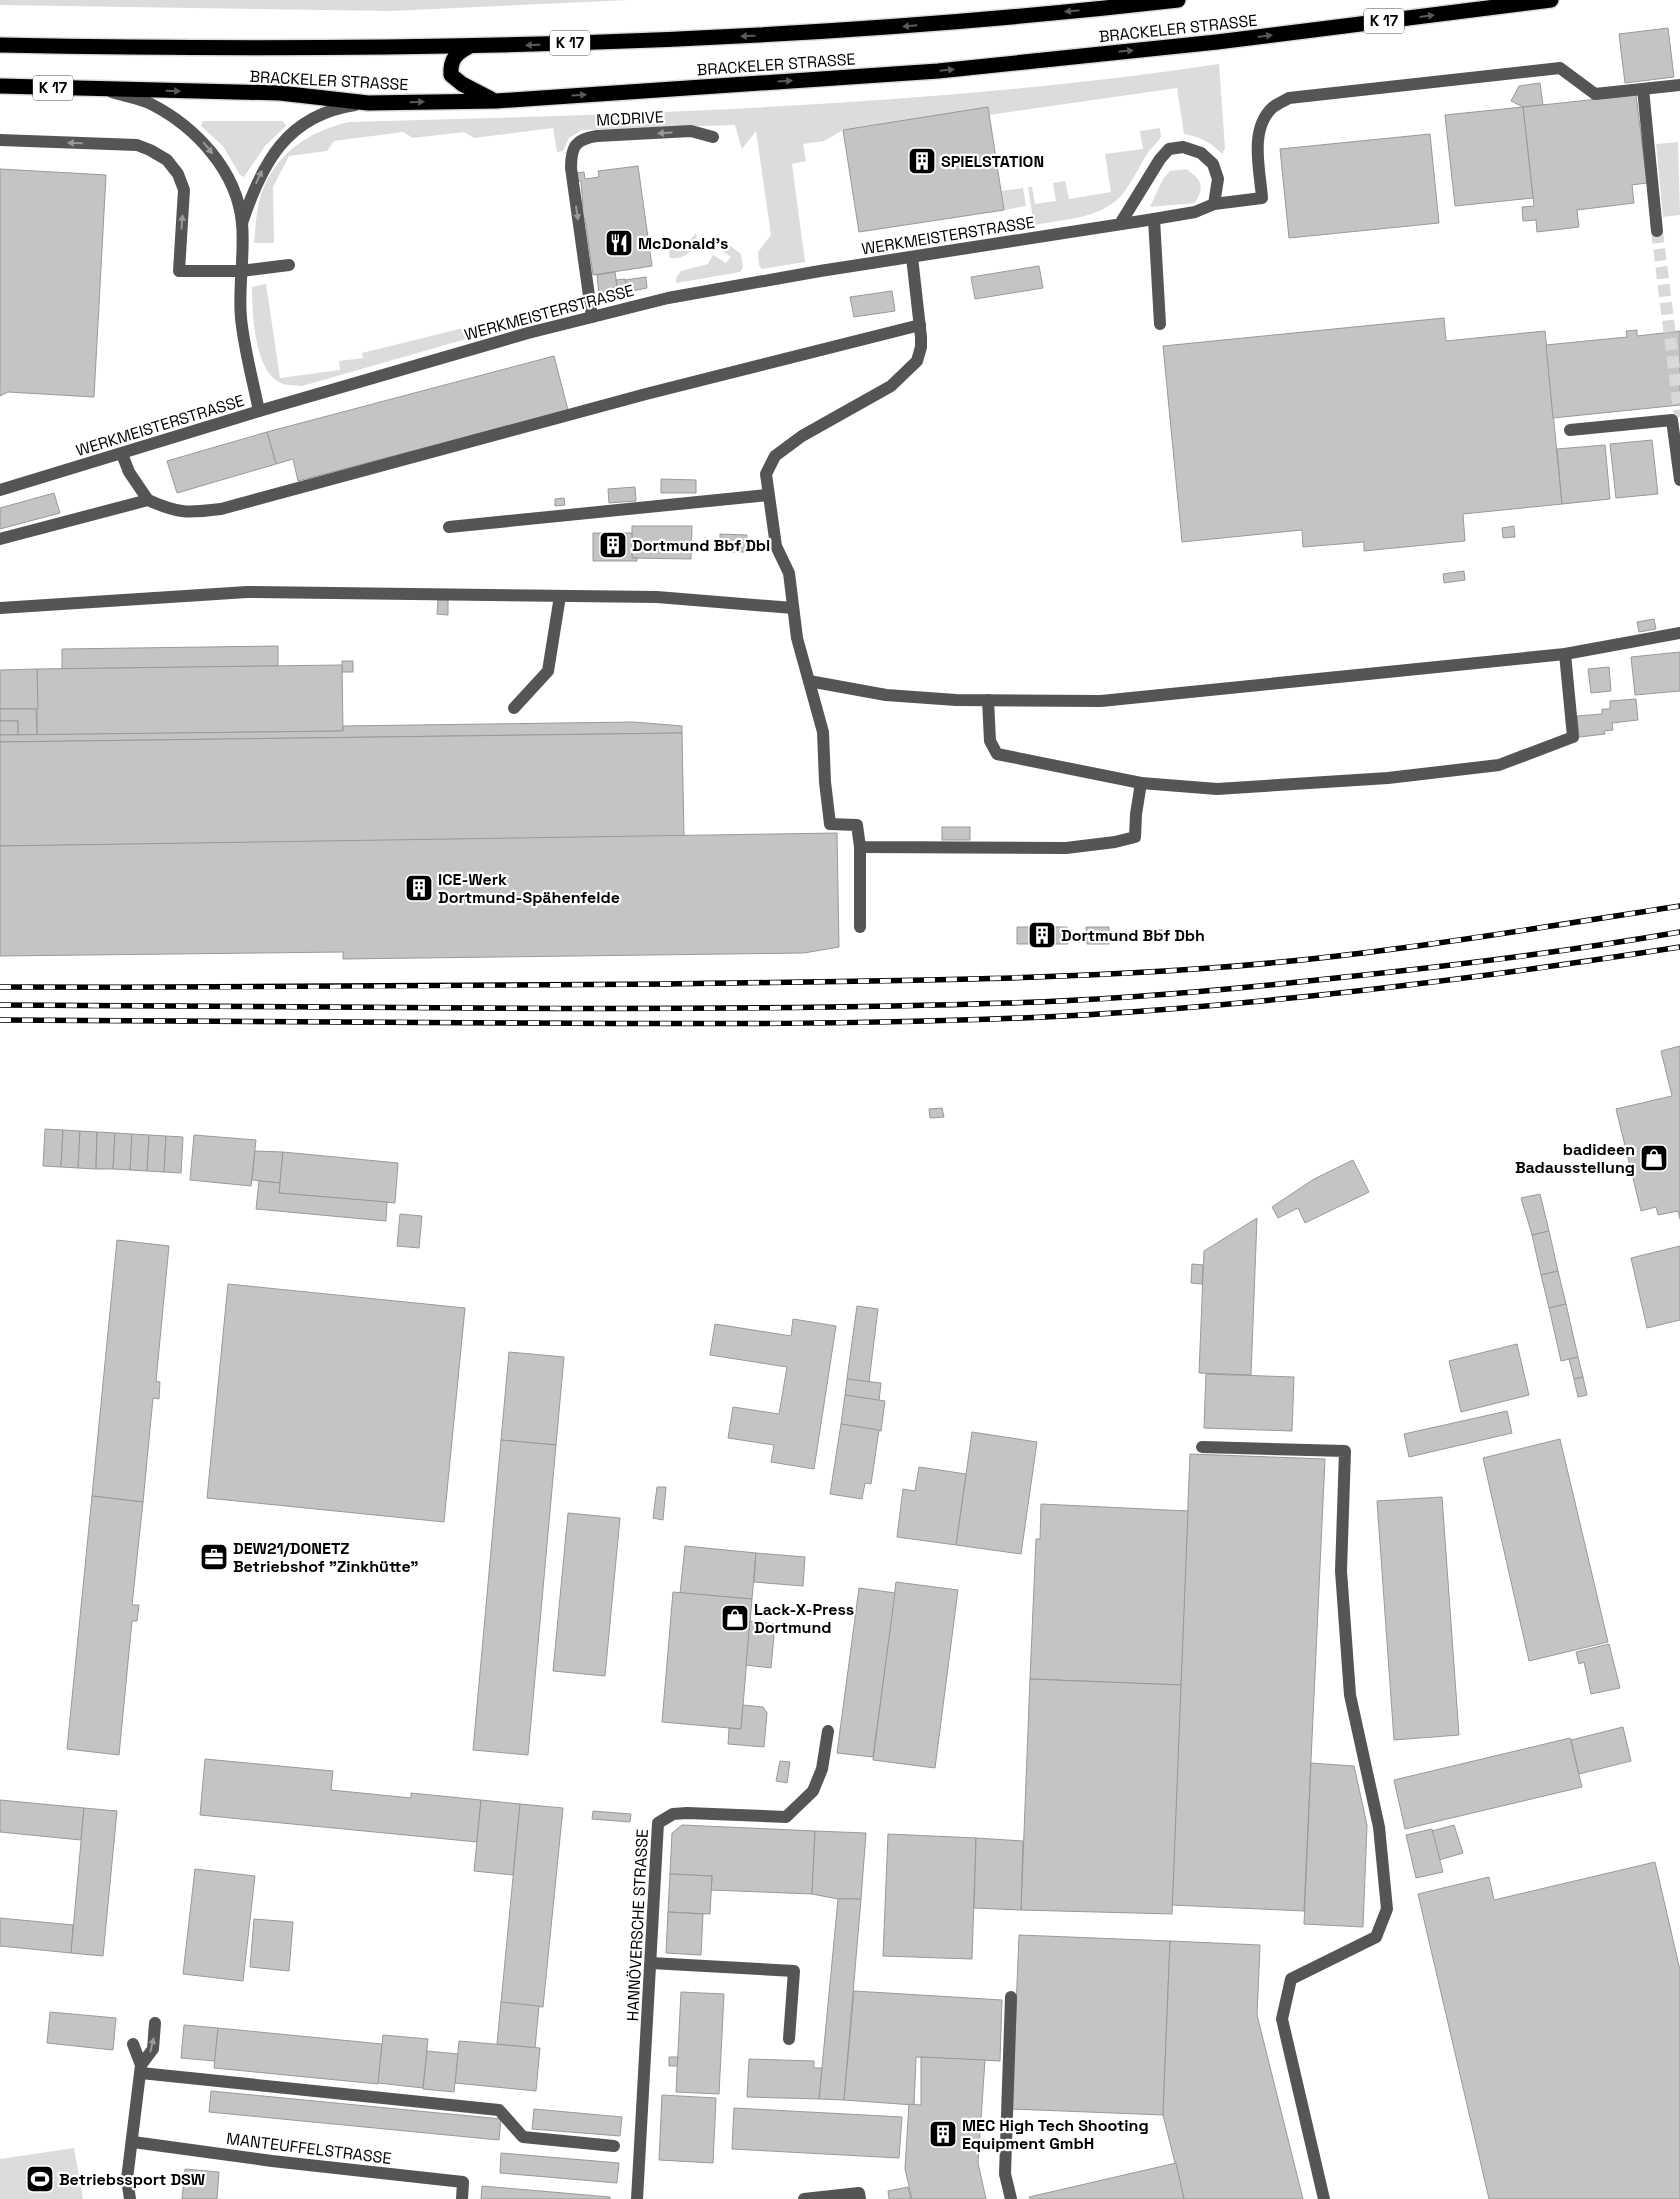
<svg xmlns="http://www.w3.org/2000/svg" width="1680" height="2199" font-family="'Space Grotesk',sans-serif">
<style>
.green{fill:#dcdcdc}
.building{fill:#c4c4c4;stroke:#999}
.lines{fill:none;stroke-linecap:round;stroke-linejoin:round}
.minor-tunnel{stroke:#d9d9d9;stroke-width:12;stroke-dasharray:12 6;stroke-linecap:butt}
.highway-casing{stroke:#dbdbdb;stroke-width:18}
.minor{stroke:#555;stroke-width:12}
.highway{stroke:#000;stroke-width:15}
.rail-casing{stroke:#000;stroke-width:5.5}
.rail{stroke:#fff;stroke-width:4;stroke-dasharray:11;stroke-linecap:butt}
.oneway{fill:#595959}
.oneway2{fill:#999}
.labels{text-anchor:middle;stroke-width:4.5;stroke-linejoin:round;paint-order:stroke}
.shield{fill:#fff;stroke:#4c4c4c;stroke-width:1}
.shield-label{font-size:15px;font-weight:bold;fill:#000}
.street-label{font-size:16px;fill:#000;stroke:#fff}
.poi-label{font-size:16px;font-weight:bold;fill:#000;stroke:#fff;text-anchor:start}
</style>
<rect width="100%" height="100%" fill="#fff"/>
<g class="green">
<path d="M0 0H630L391 11 0 5Z"/>
<path d="M1219 64 1225 148 1222 154C1210 142 1201 137 1184 134L1177 88 989 115 987 108 843 130 824 141 803 144 806 161 792 164 805 262 762 269 759 265 758 252 771 235 756 131 742 149 735 125 582 130 569 138 563 151 557 152 553 128 474 138 464 132 413 138 403 132 334 141 327 151 289 156 273 187 274 243H254C256 225 256 206 263 189 279 151 310 131 349 122 639 114 931 107 1219 64Z"/>
<path d="M203 121H283L286 126 265 146 244 177 240 175 223 146 201 126Z"/>
<path d="M1160 128 1161 137C1158 142 1153 146 1149 151 1140 164 1134 179 1125 191 1104 219 1066 219 1034 225L1028 187H1032L1035 204 1056 201 1053 183 1065 181 1069 199 1111 192 1105 154 1143 149 1140 131Z"/>
<path d="M1678 142 1680 215 1663 217 1656 144Z"/>
<path d="M1186 169C1202 180 1205 186 1195 203L1150 207 1163 179 1170 171Z"/>
<path d="M1023 188 1026 206 1004 210 1001 191Z"/>
<path d="M696 233C699 249 685 260 670 258L667 241 681 251Z"/>
<path d="M728 244 741 254 743 267 740 272 676 283V278L681 271 708 264 713 255 726 263 731 257 723 251Z"/>
<path d="M266 284 280 378 340 370 339 361 363 358 362 353 577 300 578 307 302 386C294 385 285 386 279 382 254 369 252 311 252 287Z"/>
<path d="M74 2148 83 2199H0V2159Z"/>
</g>
<g class="building">
<path d="M1668 28 1674 77 1625 83 1619 34Z"/>
<path d="M1540 83 1543 105 1523 107 1511 101 1519 86Z"/>
<path d="M1636 95 1647 183 1632 185 1634 203 1577 210 1579 227 1537 232 1536 220 1523 221 1522 207 1534 206 1523 107Z"/>
<path d="M988 107 1004 210 859 232 843 130Z"/>
<path d="M1523 107 1533 198 1455 206 1445 115Z"/>
<path d="M1430 134 1439 223 1289 238 1280 149Z"/>
<path d="M638 166 652 266 593 275 585 219H582L581 207H583L581 181H577L576 173 584 172 585 179 599 177 598 171Z"/>
<path d="M0 169 106 175 94 397 8 392 0 396Z"/>
<path d="M1039 266 1043 288 975 299 971 277Z"/>
<path d="M615 272 618 293 599 295 597 275Z"/>
<path d="M646 277 647 288 627 292 625 280Z"/>
<path d="M625 279 627 292 618 293 616 280Z"/>
<path d="M892 291 895 311 854 317 850 297Z"/>
<path d="M1444 318 1446 341 1545 331 1562 504 1463 514 1465 541 1364 551V542L1303 547 1302 530 1182 542 1163 346Z"/>
<path d="M1637 330V336L1680 331V405L1553 418 1546 345 1627 337 1626 331Z"/>
<path d="M554 356 568 410 298 481 293 459 276 464 267 432Z"/>
<path d="M267 432 276 464 177 493 167 461Z"/>
<path d="M1652 440 1658 494 1616 498 1610 444Z"/>
<path d="M1605 445 1610 499 1562 504 1557 449Z"/>
<path d="M661 479 696 480V493H661Z"/>
<path d="M635 487 636 501 609 503 608 489Z"/>
<path d="M54 493 60 513 0 529V508Z"/>
<path d="M564 498 565 505 555 506V499Z"/>
<path d="M632 526H692L691 559 632 558Z"/>
<path d="M1514 526 1515 537 1503 538 1502 528Z"/>
<path d="M593 533H632V558H637V561H593Z"/>
<path d="M720 534 747 535V552H720Z"/>
<path d="M1464 571 1465 580 1444 583 1443 574Z"/>
<path d="M438 600H448V615L437 614Z"/>
<path d="M1654 619 1656 629 1639 632 1637 622Z"/>
<path d="M278 646V666L62 669V649Z"/>
<path d="M1680 652V691L1635 695 1631 657Z"/>
<rect x="342" y="661" width="11" height="11"/>
<path d="M342 665 343 731 37 735V669Z"/>
<path d="M1609 667 1611 691 1591 693 1588 669Z"/>
<path d="M37 669 38 709H0V670Z"/>
<path d="M1636 699 1638 720 1612 723 1613 730 1604 731 1605 734 1579 737 1577 716 1602 714V709H1610V701Z"/>
<path d="M0 709H36L37 735H18V721H0Z"/>
<rect x="0" y="721" width="18" height="14"/>
<path d="M634 722 682 726V733L0 742V735L343 731V726Z"/>
<path d="M682 733 684 837 0 846V742Z"/>
<rect x="942" y="827" width="28" height="13"/>
<path d="M837 833 839 947 804 953 343 959V952L0 956V846Z"/>
<path d="M1017 927H1067L1068 944H1017Z"/>
<path d="M1086 927H1109V944H1087Z"/>
<rect x="1150" y="930" width="12" height="9"/>
<path d="M1680 1046V1219L1678 1211 1658 1215 1656 1207 1641 1211 1616 1109 1672 1096 1661 1051Z"/>
<path d="M942 1108 944 1117 930 1118 929 1109Z"/>
<path d="M45 1129 63 1130 61 1167 43 1166Z"/>
<path d="M63 1130 80 1131 78 1168 61 1167Z"/>
<path d="M80 1131 97 1132 96 1169 78 1168Z"/>
<path d="M97 1132 115 1133 113 1169H96Z"/>
<path d="M115 1133 132 1134 130 1170 113 1169Z"/>
<path d="M132 1134 149 1135 147 1171 130 1170Z"/>
<path d="M149 1135 166 1136 164 1172 147 1171Z"/>
<path d="M194 1135 256 1140 251 1186 190 1180Z"/>
<path d="M166 1136 183 1137 181 1173 164 1172Z"/>
<path d="M255 1151 283 1152 280 1183 252 1180Z"/>
<path d="M283 1152 398 1163 395 1203 279 1193Z"/>
<path d="M1353 1160 1369 1192 1305 1223 1298 1208 1278 1218 1272 1207 1314 1179Z"/>
<path d="M259 1181 280 1183 279 1193 387 1202 386 1221 256 1209Z"/>
<path d="M1540 1194 1549 1231 1532 1235 1521 1198Z"/>
<path d="M400 1214 422 1216 419 1248 397 1246Z"/>
<path d="M1257 1218 1251 1375 1199 1373 1204 1251Z"/>
<path d="M1549 1231 1558 1271 1541 1275 1532 1235Z"/>
<path d="M117 1240 169 1246 156 1381 160 1382 159 1399 153 1398 143 1502 92 1496Z"/>
<path d="M1680 1246V1320L1647 1328 1631 1258Z"/>
<path d="M1192 1264 1203 1265 1202 1284 1191 1283Z"/>
<path d="M1558 1271 1566 1304 1549 1308 1541 1275Z"/>
<path d="M228 1284 465 1308 444 1522 207 1498Z"/>
<path d="M1566 1304 1578 1357 1561 1361 1549 1308Z"/>
<path d="M857 1306 878 1309 869 1382 847 1379Z"/>
<path d="M793 1319 836 1326 814 1469 771 1462 774 1445 728 1438 733 1407 779 1414 787 1367 710 1355 715 1324 791 1336Z"/>
<path d="M1517 1344 1529 1395 1461 1412 1449 1361Z"/>
<path d="M509 1352 564 1357 556 1445 501 1440Z"/>
<path d="M1578 1357 1583 1377 1574 1379 1569 1359Z"/>
<path d="M1206 1374 1294 1377 1292 1431 1204 1428Z"/>
<path d="M1583 1377 1587 1395 1578 1397 1574 1379Z"/>
<path d="M847 1379 881 1383 879 1401 845 1395Z"/>
<path d="M845 1395 885 1401 881 1431 841 1424Z"/>
<path d="M1507 1411 1512 1433 1409 1457 1404 1434Z"/>
<path d="M841 1424 879 1430 871 1484 865 1483 862 1499 830 1494Z"/>
<path d="M972 1432 1037 1442 1021 1554 956 1545Z"/>
<path d="M1560 1439 1608 1642 1529 1661 1483 1458Z"/>
<path d="M501 1440 556 1445 528 1755 473 1750Z"/>
<path d="M1190 1454 1325 1459 1304 1911 1172 1905Z"/>
<path d="M919 1467 966 1474 956 1545 897 1537 903 1489 915 1491Z"/>
<path d="M657 1487H666L663 1520 653 1518Z"/>
<path d="M92 1496 143 1502 132 1605H139L137 1621H132L119 1755 67 1749Z"/>
<path d="M1442 1497 1459 1735 1394 1740 1377 1501Z"/>
<path d="M1041 1504 1188 1511 1181 1685 1030 1679 1036 1539H1040Z"/>
<path d="M568 1513 620 1518 605 1676 553 1671Z"/>
<path d="M685 1546 756 1553 752 1599 680 1593Z"/>
<path d="M756 1553 805 1557 803 1586 754 1582Z"/>
<path d="M896 1582 958 1590 935 1768 873 1760Z"/>
<path d="M859 1588 895 1593 873 1757 837 1753Z"/>
<path d="M673 1592 752 1599 741 1729 662 1722Z"/>
<path d="M750 1621 775 1624 771 1668 746 1665Z"/>
<path d="M1609 1644 1620 1688 1591 1694 1584 1662 1579 1664 1576 1652Z"/>
<path d="M1030 1679 1181 1685 1172 1914 1021 1910Z"/>
<path d="M743 1705 763 1707 767 1713 764 1747 728 1744 729 1728 741 1729Z"/>
<path d="M1623 1727 1631 1761 1579 1774 1571 1740Z"/>
<path d="M1570 1738 1582 1787 1405 1829 1394 1780Z"/>
<path d="M205 1759 333 1771 331 1790 411 1798V1793L481 1800 477 1842 200 1815Z"/>
<path d="M780 1761 790 1762 787 1783 776 1781Z"/>
<path d="M1311 1763 1354 1766 1367 1825 1363 1927 1304 1924Z"/>
<path d="M0 1800 84 1808 81 1840 0 1832Z"/>
<path d="M481 1800 520 1804 513 1875 474 1871Z"/>
<path d="M520 1804 563 1808 543 2007 501 2003Z"/>
<path d="M84 1808 117 1811 103 1956 71 1953Z"/>
<path d="M593 1811 631 1814 630 1822 592 1819Z"/>
<path d="M682 1825 815 1831 812 1894 711 1890 712 1876 670 1874 672 1833Z"/>
<path d="M1454 1825 1463 1853 1439 1860 1432 1831Z"/>
<path d="M1432 1829 1443 1872 1416 1878 1406 1835Z"/>
<path d="M815 1831 866 1833 861 1899H838L812 1894Z"/>
<path d="M888 1834 976 1838 972 1959 883 1956Z"/>
<path d="M976 1838 1023 1841 1021 1910 974 1908Z"/>
<path d="M1655 1862 1680 1970V2199H1489L1418 1894 1489 1877 1494 1900Z"/>
<path d="M195 1869 255 1876 243 1981 183 1974Z"/>
<path d="M670 1874 712 1876 710 1914 668 1912Z"/>
<path d="M838 1899H861L844 2100 819 2099Z"/>
<path d="M668 1912 703 1914 701 1955 666 1953Z"/>
<path d="M0 1918 73 1925 71 1953 0 1946Z"/>
<path d="M254 1919 293 1922 289 1971 250 1967Z"/>
<path d="M1019 1935 1170 1941 1163 2115 1012 2109Z"/>
<path d="M1170 1941 1260 1945 1257 2015 1303 2199H1184L1163 2115Z"/>
<path d="M854 1991 1002 2000 1000 2061 916 2057 914 2105 844 2100Z"/>
<path d="M681 1992 724 1994 719 2094 676 2092Z"/>
<path d="M501 2002 539 2006 535 2048 497 2044Z"/>
<path d="M50 2012 116 2018 113 2050 47 2043Z"/>
<path d="M184 2025 218 2028 215 2061 181 2058Z"/>
<path d="M218 2028 382 2044 378 2084 214 2068Z"/>
<path d="M383 2035 428 2039 423 2088 378 2083Z"/>
<path d="M459 2041 540 2048 536 2091 455 2083Z"/>
<path d="M427 2051 458 2054 454 2092 423 2089Z"/>
<path d="M669 2057H678L677 2066H669Z"/>
<path d="M921 2057 985 2060 978 2163 986 2199H912L905 2169 909 2104 921 2105Z"/>
<path d="M749 2059 814 2061V2068H822L819 2099 747 2097Z"/>
<path d="M211 2091 501 2119 499 2140 209 2112Z"/>
<path d="M662 2095 716 2098 713 2163 659 2160Z"/>
<path d="M734 2108 902 2117 899 2158 732 2149Z"/>
<path d="M534 2109 622 2117 620 2136 532 2129Z"/>
<path d="M501 2153 619 2163 617 2183 500 2173Z"/>
<path d="M1176 2163 1184 2199H1030L1029 2197Z"/>
<path d="M185 2169 219 2172 217 2199H182Z"/>
<path d="M482 2186 610 2197V2199H481Z"/>
<path d="M908 2187 911 2199H889L888 2191Z"/>
</g>
<g class="lines">
<path class="minor-tunnel" d="M1657 231 1680 417"/>
<defs>
<g id="highway">
<path d="M0 45C393 53 787 45 1178 0"/>
<path d="M470 46C456 53 450 59 451 75L462 84 491 99"/>
<path d="M0 86 280 93 368 103 496 101 938 71 1217 42 1551 0"/>
</g>
</defs>
<use href="#highway" class="highway-casing"/>
<g class="minor">
<path d="M1643 89 1657 231"/>
<path d="M112 92C124 96 139 98 151 104 196 127 237 171 242 223 245 255 238 287 241 318 244 349 253 381 259 411"/>
<path d="M0 140 137 145 150 150 167 160 178 174 184 190 179 271H241L289 265"/>
<path d="M1214 204 1262 198C1260 170 1249 130 1272 108 1276 104 1284 101 1289 98L1560 68 1595 94 1680 85"/>
<path d="M1154 219 1160 324"/>
<path d="M242 223C262 163 287 115 355 105"/>
<path d="M912 257 921 337V347L917 361 891 386 802 436 775 456 766 474 776 546 789 573 797 638 823 732 825 782 830 824 857 825 860 847 1066 848 1115 842 1135 837 1136 814 1141 783"/>
<path d="M592 317 571 168C571 147 575 139 597 136L691 131 713 137"/>
<path d="M1570 430 1672 420 1680 480"/>
<path d="M122 454 129 472 148 500"/>
<path d="M0 490 259 411 528 333 668 298 820 271 1154 219 1195 212 1214 204 1218 179 1213 164 1201 153 1183 147 1169 149 1160 159 1120 224"/>
<path d="M449 527 768 495"/>
<path d="M0 539 148 500C179 514 188 513 221 509L646 394 920 325"/>
<path d="M0 608 247 592 657 597 793 608"/>
<path d="M809 681 886 695 956 700 1101 701 1565 654 1680 633"/>
<path d="M988 700 990 741 997 754 1141 783 1217 789 1388 778 1499 765 1573 737 1565 654"/>
<path d="M514 708 548 671 560 596"/>
<path d="M860 927V847"/>
<path d="M1202 1447 1345 1451 1341 1571 1350 1695 1379 1827 1387 1909 1376 1937 1291 1979 1282 2019 1324 2199"/>
<path d="M651 1963 794 1971 789 2039"/>
<path d="M1011 1997 1005 2174 1011 2199"/>
<path d="M141 2065 153 2049 155 2023"/>
<path d="M141 2073 499 2110 523 2137 614 2146"/>
<path d="M133 2142 272 2161 463 2182 462 2199"/>
<path d="M130 2199 127 2179 141 2065 133 2044"/>
<path d="M637 2199 658 1823 673 1814 687 1813 786 1817 813 1791 822 1769 828 1731"/>
<path d="M804 2199 859 2193 860 2199"/>
</g>
<use href="#highway" class="highway"/>
<defs>
<g id="rail">
<path d="M0 987C223 988 446 986 669 984 849 981 1030 981 1210 968 1368 957 1524 930 1680 906"/>
<path d="M0 1005C158 1006 316 1007 474 1008 652 1009 829 1009 1007 1003 1117 1000 1227 990 1336 978 1451 966 1566 952 1680 932"/>
<path d="M0 1020C175 1021 350 1022 525 1023 711 1024 897 1025 1083 1015 1284 1003 1482 978 1680 947"/>
</g>
</defs>
<use href="#rail" class="rail-casing"/>
<use href="#rail" class="rail"/>
</g>
<defs><path id="oneway-solid" d="M-6-.8H1V-3.2L6.5 0L1 3.2V.8H-6Z" transform="scale(1.25)"/></defs>
<g class="oneway">
<use href="#oneway-solid" transform="translate(1072 11) rotate(174)"/>
<use href="#oneway-solid" transform="translate(1427 16) rotate(-7)"/>
<use href="#oneway-solid" transform="translate(910 26) rotate(175)"/>
<use href="#oneway-solid" transform="translate(748 36) rotate(178)"/>
<use href="#oneway-solid" transform="translate(1265 36) rotate(-7)"/>
<use href="#oneway-solid" transform="translate(533 45) rotate(179)"/>
<use href="#oneway-solid" transform="translate(1126 51) rotate(-6)"/>
<use href="#oneway-solid" transform="translate(947 70) rotate(-6)"/>
<use href="#oneway-solid" transform="translate(785 81) rotate(-4)"/>
<use href="#oneway-solid" transform="translate(173 91) rotate(1)"/>
<use href="#oneway-solid" transform="translate(579 95) rotate(-4)"/>
<use href="#oneway-solid" transform="translate(417 102) rotate(-1)"/>
</g>
<g class="oneway2">
<use href="#oneway-solid" transform="translate(665 133) rotate(177)"/>
<use href="#oneway-solid" transform="translate(75 143) rotate(-178)"/>
<use href="#oneway-solid" transform="translate(208 148) rotate(52)"/>
<use href="#oneway-solid" transform="translate(259 177) rotate(-65)"/>
<use href="#oneway-solid" transform="translate(577 213) rotate(82)"/>
<use href="#oneway-solid" transform="translate(182 222) rotate(-86)"/>
<use href="#oneway-solid" transform="translate(152 2045) rotate(-76)"/>
</g>
<defs>
<symbol id="building-square" viewBox="-11 -11 22 22"><rect x="-9" y="-9" width="18" height="18" rx="4" fill="#000" stroke="#fff"/><path d="M-4-6H4V6H1V3H-1V6H-4ZM-2.5-4.3h1.7v1.8h-1.7ZM.8-4.3h1.7v1.8H.8ZM-2.5-1h1.7V.8h-1.7ZM.8-1h1.7V.8H.8Z" fill="#fff"/></symbol>
<symbol id="restaurant-square" viewBox="-11 -11 22 22"><rect x="-9" y="-9" width="18" height="18" rx="4" fill="#000" stroke="#fff"/><path d="M-5-6h1v4h1v-4h1v4h1v-4h1v5L-1.5 .5V6h-2V.5L-5-1ZM5-6V6H3V1.5H1.5Q1.5-4 5-6Z" fill="#fff"/></symbol>
<symbol id="shop-square" viewBox="-11 -11 22 22"><rect x="-9" y="-9" width="18" height="18" rx="4" fill="#000" stroke="#fff"/><path d="M-5-2.5h2.3a2.7 3.5 0 0 1 5.4 0H5L5.5 6h-11ZM-1.5-2.5h3a1.5 2.3 0 0 0-3 0Z" fill="#fff"/></symbol>
<symbol id="office-square" viewBox="-11 -11 22 22"><rect x="-9" y="-9" width="18" height="18" rx="4" fill="#000" stroke="#fff"/><path d="M-6-3h4V-5.5h4V-3h4V5H-6ZM-1-4.5V-3h2v-1.5ZM-6 0V1H6V0Z" fill="#fff"/></symbol>
<symbol id="stadium-square" viewBox="-11 -11 22 22"><rect x="-9" y="-9" width="18" height="18" rx="4" fill="#000" stroke="#fff"/><path d="M0-5a6.5 5 0 1 0 0 10a6.5 5 0 1 0 0-10ZM-3.5-1.8h7v3.6h-7Z" fill="#fff"/></symbol>
</defs>
<g fill-rule="evenodd">
<use href="#building-square" x="906" y="145" width="32" height="32"/>
<use href="#restaurant-square" x="603" y="227" width="32" height="32"/>
<use href="#building-square" x="597" y="529" width="32" height="32"/>
<use href="#building-square" x="403" y="872" width="32" height="32"/>
<use href="#building-square" x="1026" y="919" width="32" height="32"/>
<use href="#shop-square" x="1638" y="1142" width="32" height="32"/>
<use href="#office-square" x="198" y="1541" width="32" height="32"/>
<use href="#shop-square" x="719" y="1602" width="32" height="32"/>
<use href="#building-square" x="927" y="2118" width="32" height="32"/>
<use href="#stadium-square" x="24" y="2163" width="32" height="32"/>
</g>
<g class="labels">
<g class="shield">
<rect x="1364" y="8.5" width="40" height="25" rx="4"/>
<rect x="550" y="30.5" width="40" height="25" rx="4"/>
<rect x="33" y="75.5" width="40" height="25" rx="4"/>
</g>
<g class="shield-label">
<text x="1384" y="26">K 17</text>
<text x="570" y="48">K 17</text>
<text x="53" y="93">K 17</text>
</g>
<g class="street-label">
<text transform="translate(1178 28) rotate(-6)" y="6">BRACKELER STRASSE</text>
<text transform="translate(776 64) rotate(-4)" y="6">BRACKELER STRASSE</text>
<text transform="translate(329 80) rotate(3)" y="6">BRACKELER STRASSE</text>
<text transform="translate(630 118) rotate(-3)" y="6">MCDRIVE</text>
<text transform="translate(948 235) rotate(-9)" y="6">WERKMEISTERSTRASSE</text>
<text transform="translate(549 312) rotate(-15)" y="6">WERKMEISTERSTRASSE</text>
<text transform="translate(160 425) rotate(-17)" y="6">WERKMEISTERSTRASSE</text>
<text transform="translate(637 1925) rotate(-87)" y="6">HANNÖVERSCHE STRASSE</text>
<text transform="translate(309 2148) rotate(7)" y="6">MANTEUFFELSTRASSE</text>
</g>
<g class="poi-label">
<text x="941" y="167">SPIELSTATION</text>
<text x="638" y="249">McDonald's</text>
<text x="632" y="551">Dortmund Bbf Dbl</text>
<text x="438" y="885">ICE-Werk<tspan x="438" dy="18">Dortmund-Spähenfelde</tspan></text>
<text x="1061" y="941">Dortmund Bbf Dbh</text>
<text x="1635" y="1155" text-anchor="end">badideen<tspan x="1635" dy="18">Badausstellung</tspan></text>
<text x="233" y="1554">DEW21/DONETZ<tspan x="233" dy="18">Betriebshof "Zinkhütte"</tspan></text>
<text x="754" y="1615">Lack-X-Press<tspan x="754" dy="18">Dortmund</tspan></text>
<text x="962" y="2131">MEC High Tech Shooting<tspan x="962" dy="18">Equipment GmbH</tspan></text>
<text x="59" y="2185">Betriebssport DSW</text>
</g>
</g>
</svg>
